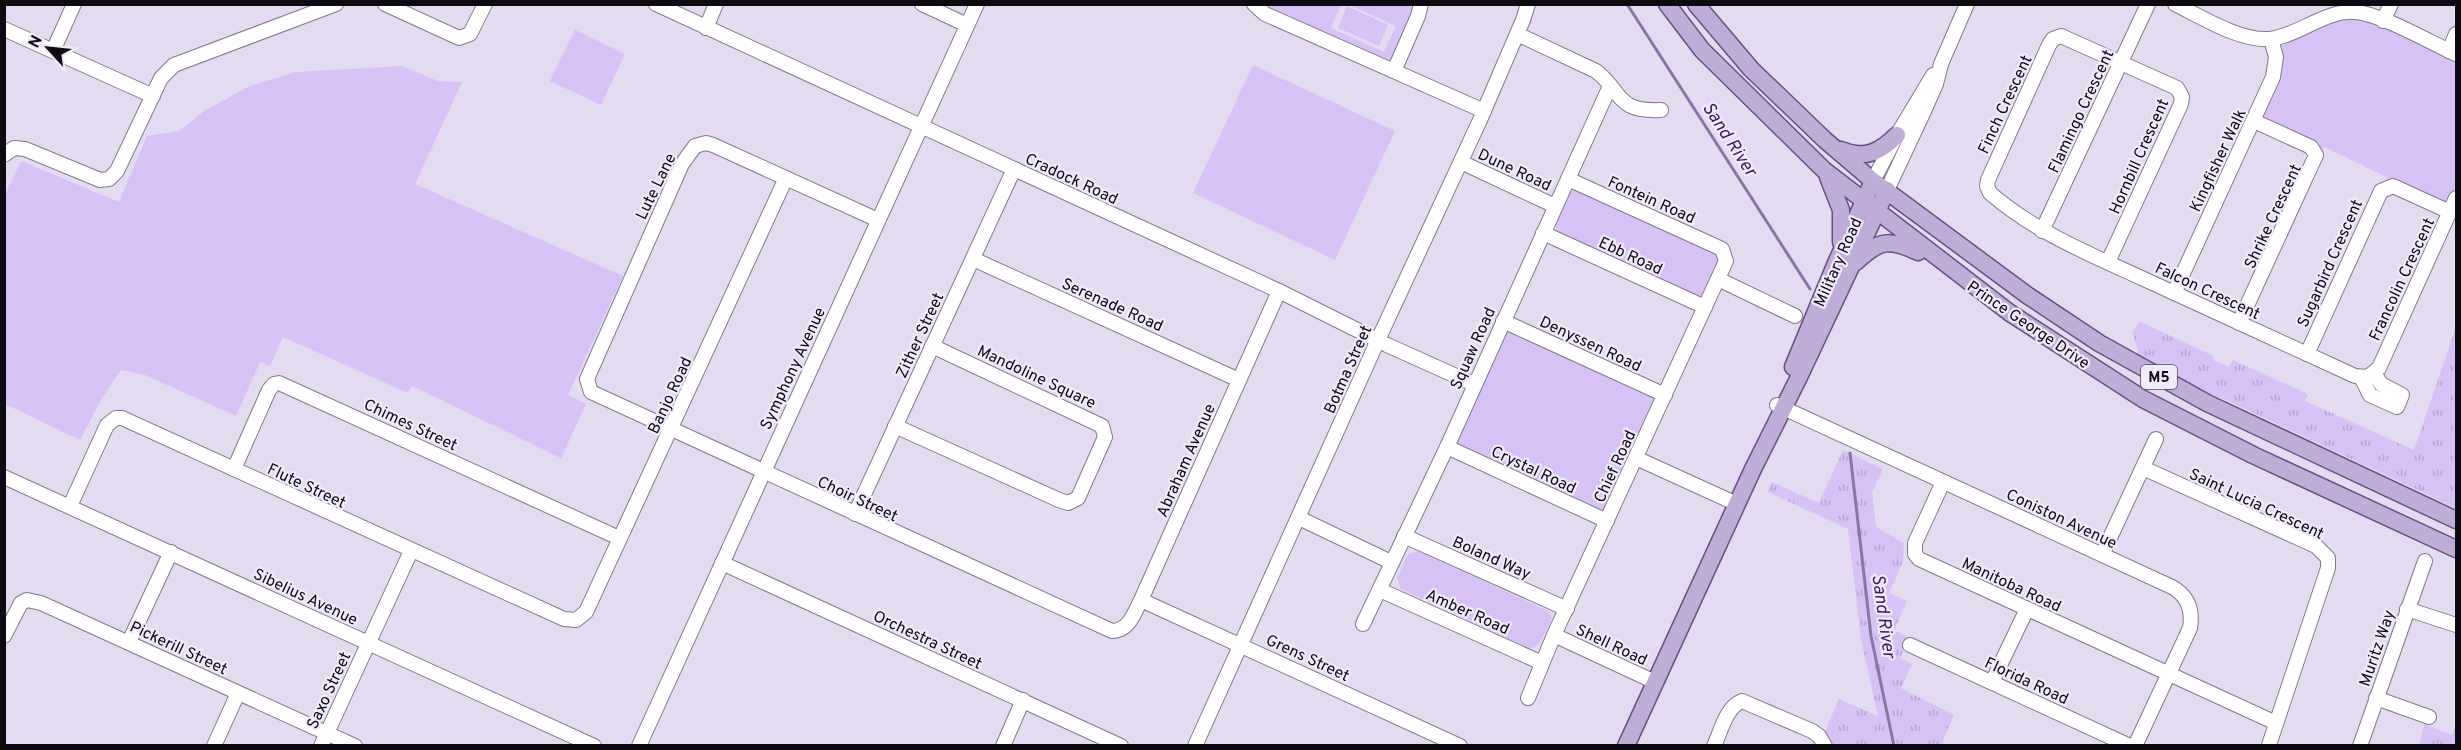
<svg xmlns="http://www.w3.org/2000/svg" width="2461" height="750" font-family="Overpass,sans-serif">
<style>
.grass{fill:url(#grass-tufts)}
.park{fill:#d7c1f5}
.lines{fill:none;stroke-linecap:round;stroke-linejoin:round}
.stream{stroke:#8a76a5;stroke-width:3}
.minor-casing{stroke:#80798c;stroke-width:16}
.major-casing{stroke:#665180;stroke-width:19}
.minor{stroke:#fff;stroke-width:14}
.major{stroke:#c0add7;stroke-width:16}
.labels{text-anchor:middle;stroke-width:4.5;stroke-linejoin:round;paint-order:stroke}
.shield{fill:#f1e9fe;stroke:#514d58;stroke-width:1.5}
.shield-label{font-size:15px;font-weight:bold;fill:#0d0a11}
.street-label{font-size:16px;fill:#0d0a11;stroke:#f1e9fe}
.water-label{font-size:18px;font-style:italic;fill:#3d1760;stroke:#f1e9fe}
</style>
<defs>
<pattern id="grass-tufts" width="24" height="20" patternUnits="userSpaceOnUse" patternTransform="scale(1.5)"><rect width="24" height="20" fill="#d7c1f5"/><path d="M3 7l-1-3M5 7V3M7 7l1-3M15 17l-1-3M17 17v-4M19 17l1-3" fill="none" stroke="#b7a4d1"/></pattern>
</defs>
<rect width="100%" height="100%" fill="#e4dbf1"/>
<g class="grass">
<path d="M2140 322 2214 356 2213 360 2229 367 2233 360 2308 394 2305 401 2414 450 2456 327V508L2224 399 2202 391 2140 358 2132 332Z"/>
<path d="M1843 450 1883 469 1872 492 1876 527 1904 543 1903 561 1889 593 1907 601 1894 630 1909 638 1900 658 1912 664 1901 688 1954 715 1942 743 1949 745H1830L1825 731 1839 699 1878 716 1861 640 1848 529 1768 492 1772 482 1819 503Z"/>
<path d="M2425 724 2451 735 2456 726V745H2419Z"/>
</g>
<g class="park">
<path d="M1261 5H1341L1331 28 1384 52 1396 26 1349 5H1417L1390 63H1385Z"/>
<path d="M1347 6 1388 25 1379 46 1338 28Z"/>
<path d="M2349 17 2370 20 2456 60V188L2449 201 2439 203 2325 147 2318 151 2262 117 2280 71 2282 62 2279 46 2282 41Z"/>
<path d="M575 30 625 54 601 105 550 81Z"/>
<path d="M1253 65 1395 131 1335 260 1193 193Z"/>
<path d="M402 66 438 81 462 82 415 184 623 276 568 395 586 404 561 458 412 386 408 393 283 337 270 366 260 362 236 416 145 375 121 370 102 398 80 440 5 404V195L21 161 119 202 147 136 179 131 204 111 250 86 296 72Z"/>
<path d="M1574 189H1580L1713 250C1725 262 1711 288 1699 297L1559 236C1549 225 1563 197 1574 189Z"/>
<path d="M1507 330 1514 331 1649 393 1654 398V405L1607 508 1601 511 1455 444Z"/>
<path d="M1418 551 1548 611 1552 618 1539 644 1530 649 1401 589 1397 578 1408 554Z"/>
</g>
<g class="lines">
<g class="stream">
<path d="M1627 4 1810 289"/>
<path d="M1850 453 1871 636 1894 746"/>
</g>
<defs>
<g id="minor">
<path d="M385 4 459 38 470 34 485 4"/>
<path d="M656 4 1279 291 1387 345 1474 384"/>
<path d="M922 4 967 25"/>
<path d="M1254 4 1265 14 1484 111"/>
<path d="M2175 4C2201 17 2240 41 2269 39 2296 37 2327 9 2356 12 2381 14 2431 43 2456 54"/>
<path d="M2383 21 2391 4"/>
<path d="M706 28 716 4"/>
<path d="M4 29 153 96"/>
<path d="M1517 34 1596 71C1623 92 1615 112 1661 110"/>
<path d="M53 51 74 4"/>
<path d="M2449 51 2456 34"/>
<path d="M1394 71 1418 16 1421 4"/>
<path d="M4 155 14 148 25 149 100 180 109 179 117 171 161 78 174 65 336 4"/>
<path d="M1461 162 1555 206"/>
<path d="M1873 181 1897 135 1933 75"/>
<path d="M1887 190 1925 109 1936 84 1941 64 1967 4"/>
<path d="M878 220 713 145 706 143 695 146 682 164 587 379 591 392 1112 631C1129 631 1134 613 1141 600L1279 291"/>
<path d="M2042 231 2148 4"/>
<path d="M1543 233 1705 307"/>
<path d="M973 259 1239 380"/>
<path d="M2108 262 2181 104 2182 97 2177 88 2061 36 2053 39 2049 45 1988 180 1987 186 1990 193C2036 233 2092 255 2146 280 2216 312 2285 344 2355 376L2368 377 2379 368 2456 198"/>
<path d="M1718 279 1795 316"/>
<path d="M2174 293 2273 77 2276 57 2271 39"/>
<path d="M1503 321 1665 395"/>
<path d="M2239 323 2316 155 2311 147 2254 121"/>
<path d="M2307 354 2381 191 2393 186 2450 212"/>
<path d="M2361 377 2370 395 2397 407 2402 395 2381 384 2374 373"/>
<path d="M1777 405 2172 587C2188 596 2193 610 2190 628L2135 746"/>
<path d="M895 426 1059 500 1068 503 1078 498 1105 437 1102 426 932 346"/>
<path d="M1447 447 1607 521"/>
<path d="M1636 458 1737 504"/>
<path d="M2143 468 2316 546 2328 558V568L2269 745"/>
<path d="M234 469 269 390 274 384 279 383 619 538"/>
<path d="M4 477 594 746"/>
<path d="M1943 482 1915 543V554L1919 559 2276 723"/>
<path d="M70 506 107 425 116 418H122L564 619 576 620 586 612 786 178"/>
<path d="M855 514 1014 169"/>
<path d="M1299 518 1391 562"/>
<path d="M1404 536 1567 609"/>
<path d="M2102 555 2156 439"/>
<path d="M722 563 1121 746"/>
<path d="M1380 590 1542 663"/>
<path d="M1141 600 1460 746"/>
<path d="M2407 609 2456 625"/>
<path d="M1363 624 1447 447 1610 86"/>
<path d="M1554 635 1655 682"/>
<path d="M4 636 21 603 27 600 41 603 355 746"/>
<path d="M129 642 171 552"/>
<path d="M1910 645 2130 746"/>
<path d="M1992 682 2027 609"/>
<path d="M1528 698 1554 635 1726 261 1722 249 1568 179"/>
<path d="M2376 698 2429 717"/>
<path d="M214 746 238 693"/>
<path d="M321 746 411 551"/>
<path d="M639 746 977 4"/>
<path d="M1003 746 1023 700"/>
<path d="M1195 746 1378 340 1480 120 1523 20 1528 4"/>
<path d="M1714 746C1721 731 1726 707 1742 701L1812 731 1819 736 1825 746"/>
<path d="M2360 746 2425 561"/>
</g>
<g id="major">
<path d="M1667 4 1702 50 1824 170 2010 313 2143 399 2253 455 2456 549"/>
<path d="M1696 4 1751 69 1825 140 1873 181 2027 295 2099 343 2207 403 2456 520"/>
<path d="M1841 150C1865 160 1880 152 1897 135"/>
<path d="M1828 177 1841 210V242"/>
<path d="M1856 262C1879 240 1889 238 1918 252"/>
<path d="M1793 367 1836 263 1873 181"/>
<path d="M1626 746 1753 469 1799 377 1887 190"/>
</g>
</defs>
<use href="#minor" class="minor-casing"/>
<use href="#major" class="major-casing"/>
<use href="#minor" class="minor"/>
<use href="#major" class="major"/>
</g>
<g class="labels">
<rect class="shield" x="2141" y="365" width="36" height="24" rx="4.5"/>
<g class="shield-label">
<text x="2159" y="382">M5</text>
</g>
<g class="street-label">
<text transform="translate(2004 104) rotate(-65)" y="6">Finch Crescent</text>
<text transform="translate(2080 111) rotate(-65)" y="6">Flamingo Crescent</text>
<text transform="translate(2138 156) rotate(-66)" y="6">Hornbill Crescent</text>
<text transform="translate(2217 160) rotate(-65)" y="6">Kingfisher Walk</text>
<text transform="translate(1515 169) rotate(25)" y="6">Dune Road</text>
<text transform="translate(1072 178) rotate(25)" y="6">Cradock Road</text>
<text transform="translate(655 186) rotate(-64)" y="6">Lute Lane</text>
<text transform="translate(1652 199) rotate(24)" y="6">Fontein Road</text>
<text transform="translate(2272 216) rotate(-65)" y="6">Shrike Crescent</text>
<text transform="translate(1631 255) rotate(25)" y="6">Ebb Road</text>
<text transform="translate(1837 262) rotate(-66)" y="6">Military Road</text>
<text transform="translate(2329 263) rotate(-66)" y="6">Sugarbird Crescent</text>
<text transform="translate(2401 279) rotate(-65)" y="6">Francolin Crescent</text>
<text transform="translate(2208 290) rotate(25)" y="6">Falcon Crescent</text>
<text transform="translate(1113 304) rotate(24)" y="6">Serenade Road</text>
<text transform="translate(2029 324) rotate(34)" y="6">Prince George Drive</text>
<text transform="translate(919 335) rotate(-65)" y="6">Zither Street</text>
<text transform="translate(1591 343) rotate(25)" y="6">Denyssen Road</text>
<text transform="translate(1472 348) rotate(-66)" y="6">Squaw Road</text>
<text transform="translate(792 368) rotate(-65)" y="6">Symphony Avenue</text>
<text transform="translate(1347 369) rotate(-66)" y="6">Botma Street</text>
<text transform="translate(1037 376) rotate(25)" y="6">Mandoline Square</text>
<text transform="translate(669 395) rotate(-65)" y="6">Banjo Road</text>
<text transform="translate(411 424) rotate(25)" y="6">Chimes Street</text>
<text transform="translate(1185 460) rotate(-66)" y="6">Abraham Avenue</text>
<text transform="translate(1614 466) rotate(-65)" y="6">Chief Road</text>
<text transform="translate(1534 469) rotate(25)" y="6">Crystal Road</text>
<text transform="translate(307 485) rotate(25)" y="6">Flute Street</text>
<text transform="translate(858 498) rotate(25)" y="6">Choir Street</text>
<text transform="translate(2257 503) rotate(25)" y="6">Saint Lucia Crescent</text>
<text transform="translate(2062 518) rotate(25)" y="6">Coniston Avenue</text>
<text transform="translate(1492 557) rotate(24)" y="6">Boland Way</text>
<text transform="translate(2012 584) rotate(25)" y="6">Manitoba Road</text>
<text transform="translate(306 596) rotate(25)" y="6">Sibelius Avenue</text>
<text transform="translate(1468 611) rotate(24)" y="6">Amber Road</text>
<text transform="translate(928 639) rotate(25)" y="6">Orchestra Street</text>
<text transform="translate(1612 644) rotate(25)" y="6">Shell Road</text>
<text transform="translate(179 647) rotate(25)" y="6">Pickerill Street</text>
<text transform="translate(2376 648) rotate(-71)" y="6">Muritz Way</text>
<text transform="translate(1308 657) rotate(25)" y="6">Grens Street</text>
<text transform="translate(2027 680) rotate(25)" y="6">Florida Road</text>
<text transform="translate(328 690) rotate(-65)" y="6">Saxo Street</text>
</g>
<g class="water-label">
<text transform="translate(1730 139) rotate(57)" y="6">Sand River</text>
<text transform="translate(1884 616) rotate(82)" y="6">Sand River</text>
</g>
</g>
<rect width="2461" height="750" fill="none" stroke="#0d0a11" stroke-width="12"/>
<g transform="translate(48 48) rotate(297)" stroke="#f1e9fe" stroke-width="4.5" paint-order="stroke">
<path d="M0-4.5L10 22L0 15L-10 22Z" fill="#0d0a11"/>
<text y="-9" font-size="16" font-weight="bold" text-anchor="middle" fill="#0d0a11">N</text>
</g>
</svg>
